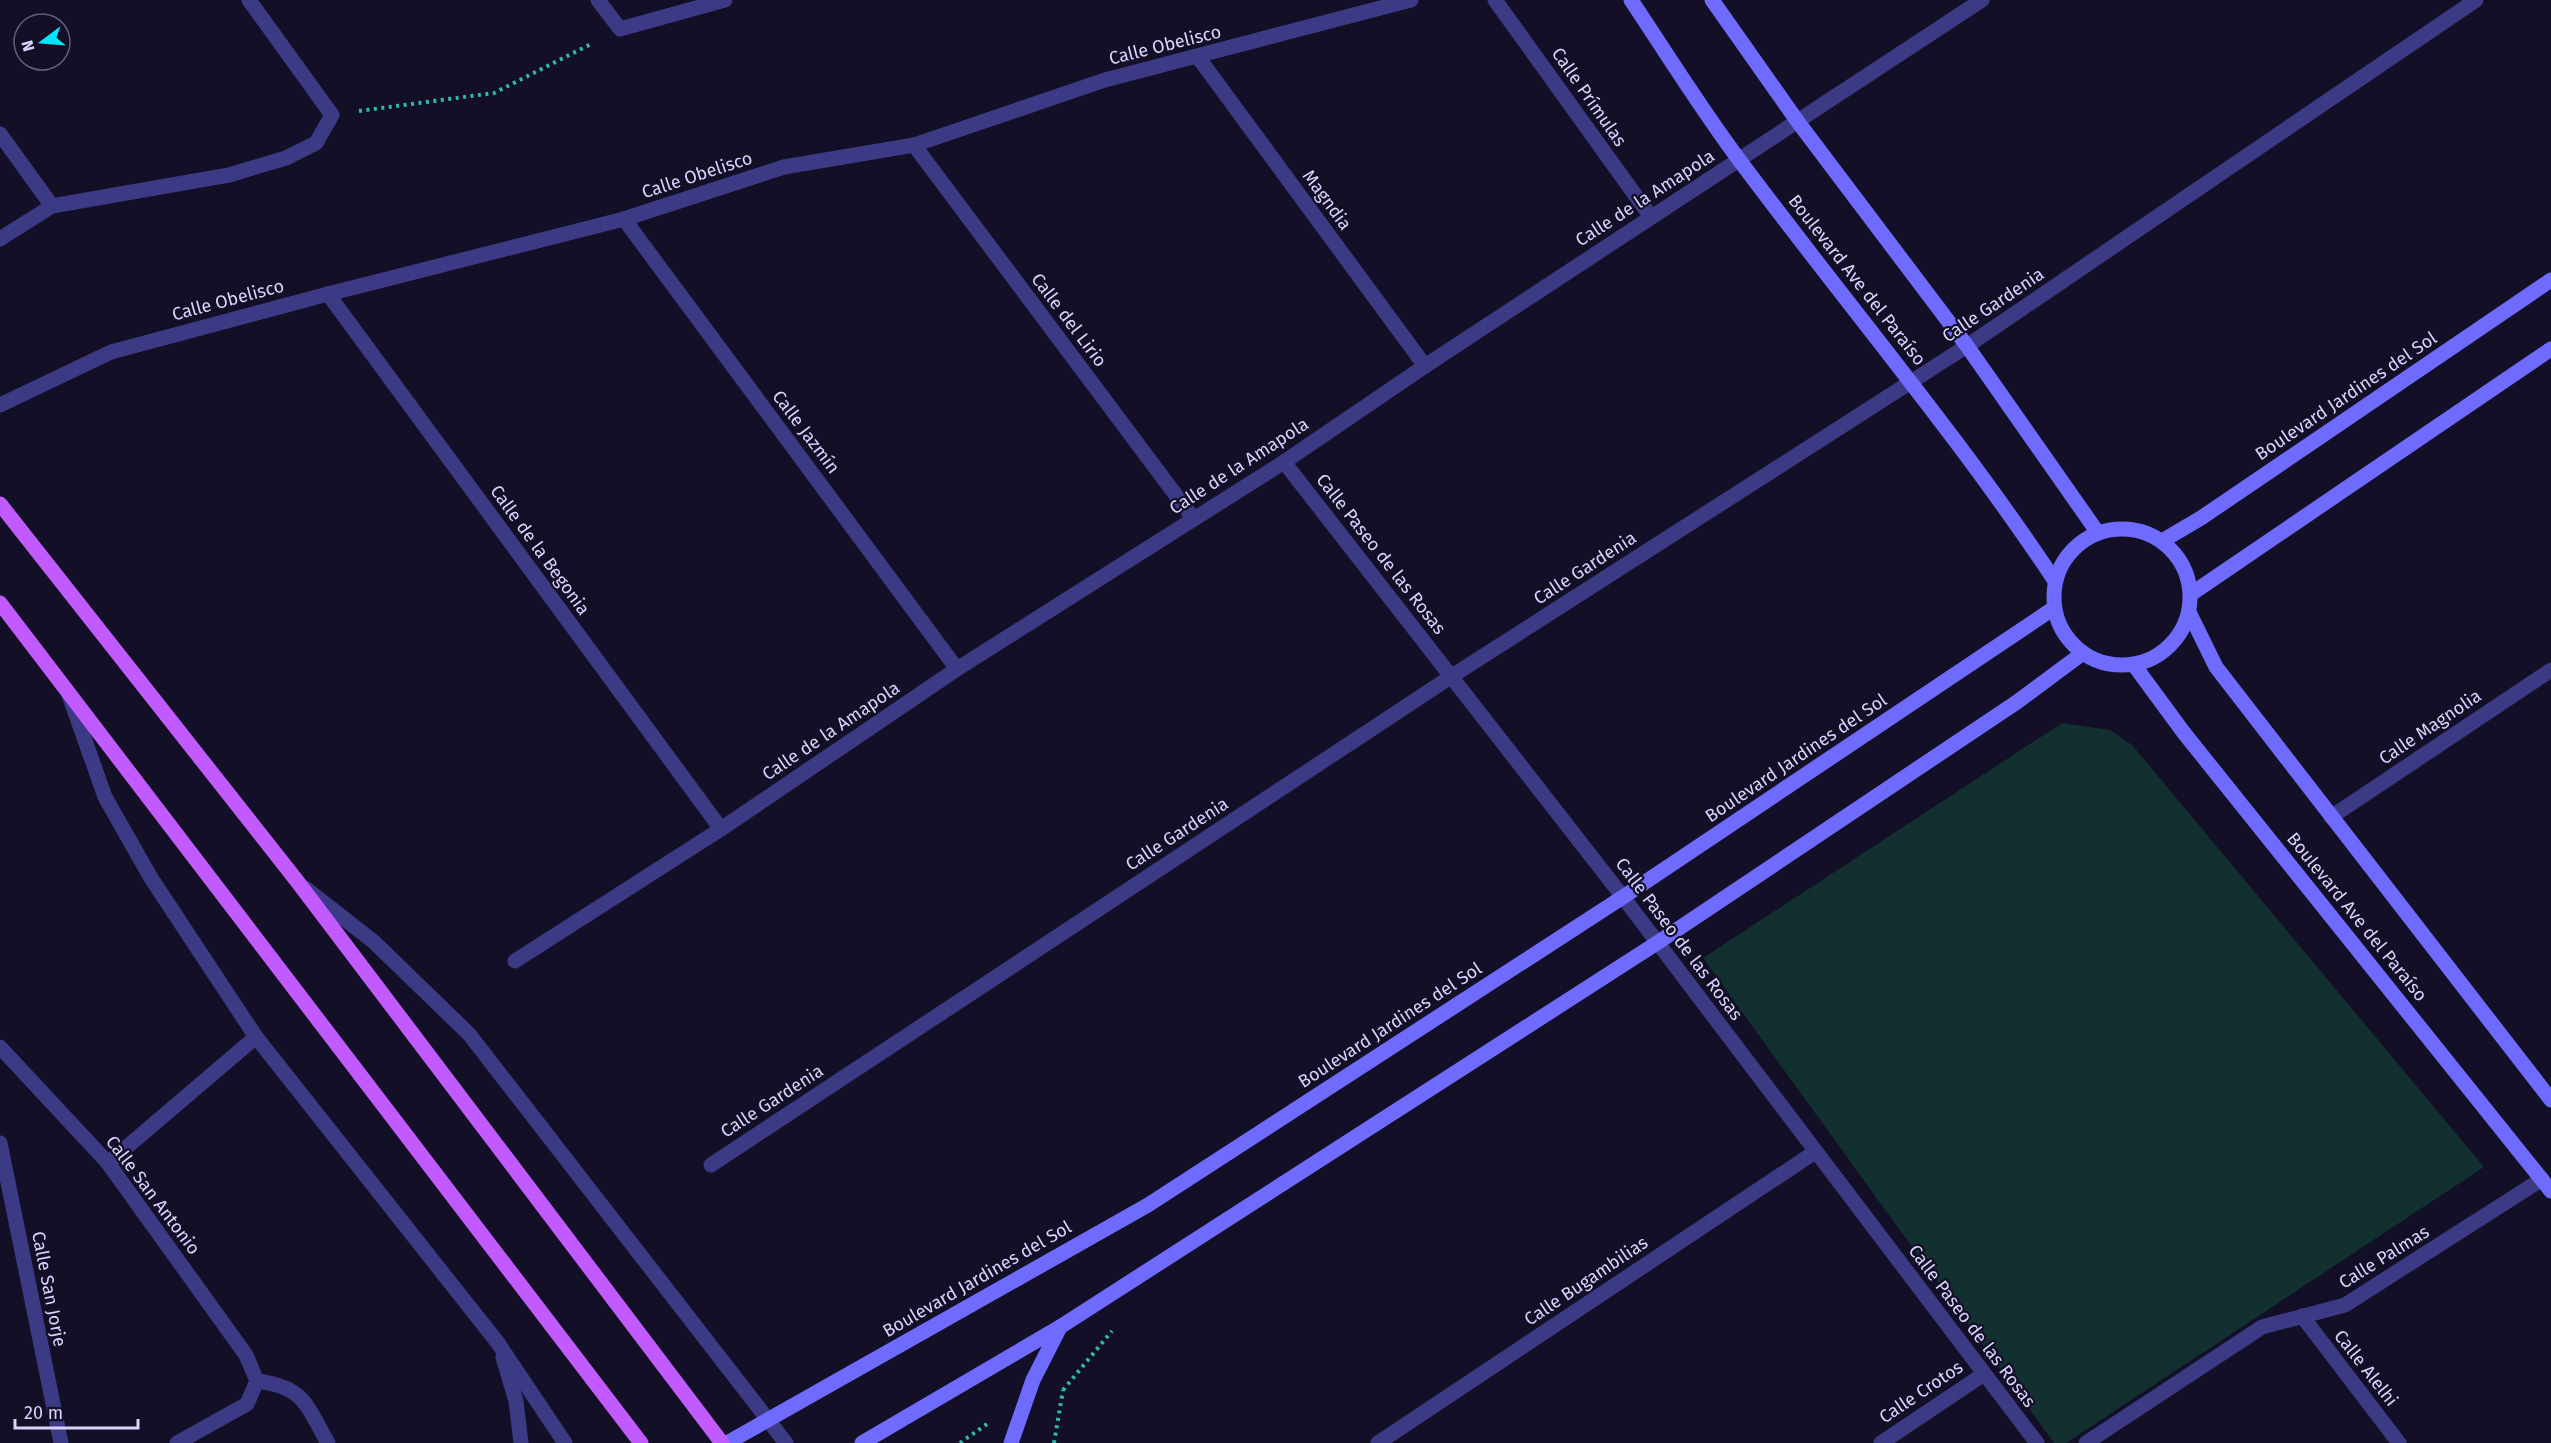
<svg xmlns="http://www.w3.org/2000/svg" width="2551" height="1443" font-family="'Fira Sans',sans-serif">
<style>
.green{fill:#12302f}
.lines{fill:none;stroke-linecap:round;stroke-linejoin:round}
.path{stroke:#2fb8b0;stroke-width:4;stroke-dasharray:3 4.5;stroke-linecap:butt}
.street{stroke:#3d3a85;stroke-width:15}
.secondary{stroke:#6f6bff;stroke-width:15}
.primary{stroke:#c25bff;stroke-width:15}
.labels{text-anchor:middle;stroke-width:4.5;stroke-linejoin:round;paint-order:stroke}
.street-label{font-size:18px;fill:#d9d4ff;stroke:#130f26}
</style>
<rect width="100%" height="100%" fill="#130f26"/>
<path class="green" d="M2062 723 2110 730 2132 745 2484 1167 2066 1443H2054L1703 958Z"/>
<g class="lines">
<g class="path">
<path d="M359 111 494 93 593 43"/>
<path d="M1063 1390 1112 1331"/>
<path d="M960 1443 987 1424"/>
<path d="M1054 1443 1063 1390"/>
</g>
<g class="street">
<path d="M598 0 620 29 725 0"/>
<path d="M1495 0 1651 217"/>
<path d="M1198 57 1425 366"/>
<path d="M0 134 52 206"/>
<path d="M914 145 1193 518"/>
<path d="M624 219 957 669"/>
<path d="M0 239 52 206 229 175 286 158 316 143 332 115 249 0"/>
<path d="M328 294 721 829"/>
<path d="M0 405 111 352 328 294 624 219 784 167 914 145 1105 80 1411 0"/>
<path d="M1284 462 1623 897 2037 1443"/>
<path d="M69 695 105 797 151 878 256 1037 498 1343 565 1443"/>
<path d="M2331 817 2551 670"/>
<path d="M305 888 374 942 469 1034 786 1443"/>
<path d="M515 961 721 829 957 669 1284 462 1425 366 1982 0"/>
<path d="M0 1047 108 1163 246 1355 257 1381"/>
<path d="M0 1143 61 1443"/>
<path d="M108 1163 256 1037"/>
<path d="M711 1165 1452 676 1967 346 2476 0"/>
<path d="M2302 1316 2399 1443"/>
<path d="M503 1357 516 1401 521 1443"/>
<path d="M257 1381C305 1387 306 1405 328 1443"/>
<path d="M177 1443 247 1404 257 1381"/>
<path d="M1378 1443 1815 1152"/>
<path d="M1881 1443 1984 1374"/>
<path d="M2086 1443 2262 1327 2345 1305 2542 1179"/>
</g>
<g class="secondary">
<path d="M1631 0C1667 54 1701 109 1740 161 1845 302 1958 435 2055 581"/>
<path d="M1712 0 1798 122 1967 346 2098 533"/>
<circle cx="2122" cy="597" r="68"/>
<path d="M2162 541 2201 518 2551 280"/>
<path d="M2191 594 2551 349"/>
<path d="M2189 612 2216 667 2551 1100"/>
<path d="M2134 665 2184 733 2551 1191"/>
<path d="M727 1443 1148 1205 1623 897 2054 608"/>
<path d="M862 1443 1060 1327 1657 943 2017 702 2083 653"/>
<path d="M1011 1443 1033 1380 1060 1327"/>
</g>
<g class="primary">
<path d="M0 504 297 881 722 1443"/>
<path d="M0 603 641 1443"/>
</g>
</g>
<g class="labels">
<g class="street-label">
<text transform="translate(1165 45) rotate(-14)" y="6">Calle Obelisco</text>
<text transform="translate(1589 97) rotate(55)" y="6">Calle Prímulas</text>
<text transform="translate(697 175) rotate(-18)" y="6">Calle Obelisco</text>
<text transform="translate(1645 198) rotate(-33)" y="6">Calle de la Amapola</text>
<text transform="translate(1327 200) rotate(54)" y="6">Magndia</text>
<text transform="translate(1857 280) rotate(52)" y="6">Boulevard Ave del Paraíso</text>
<text transform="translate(228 300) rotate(-15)" y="6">Calle Obelisco</text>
<text transform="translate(1993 305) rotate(-34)" y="6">Calle Gardenia</text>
<text transform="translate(1069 320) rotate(53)" y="6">Calle del Lirio</text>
<text transform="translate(2346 396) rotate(-34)" y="6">Boulevard Jardines del Sol</text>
<text transform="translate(806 432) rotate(53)" y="6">Calle Jazmín</text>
<text transform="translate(1239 466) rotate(-33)" y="6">Calle de la Amapola</text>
<text transform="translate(540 550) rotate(54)" y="6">Calle de la Begonia</text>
<text transform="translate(1381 554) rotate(52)" y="6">Calle Paseo de las Rosas</text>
<text transform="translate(1585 568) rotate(-33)" y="6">Calle Gardenia</text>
<text transform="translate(2430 727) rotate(-34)" y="6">Calle Magnolia</text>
<text transform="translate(831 731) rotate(-34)" y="6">Calle de la Amapola</text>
<text transform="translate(1796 758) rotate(-34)" y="6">Boulevard Jardines del Sol</text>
<text transform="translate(1177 834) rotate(-33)" y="6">Calle Gardenia</text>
<text transform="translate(2357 917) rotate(51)" y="6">Boulevard Ave del Paraíso</text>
<text transform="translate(1679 939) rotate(53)" y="6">Calle Paseo de las Rosas</text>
<text transform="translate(1390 1025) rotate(-33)" y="6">Boulevard Jardines del Sol</text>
<text transform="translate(772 1101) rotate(-33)" y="6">Calle Gardenia</text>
<text transform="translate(153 1195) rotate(53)" y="6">Calle San Antonio</text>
<text transform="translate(2384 1257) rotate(-32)" y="6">Calle Palmas</text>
<text transform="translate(977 1279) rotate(-30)" y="6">Boulevard Jardines del Sol</text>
<text transform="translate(1586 1281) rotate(-34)" y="6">Calle Bugambilias</text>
<text transform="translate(49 1289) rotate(79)" y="6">Calle San Jorje</text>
<text transform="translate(1972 1326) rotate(53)" y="6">Calle Paseo de las Rosas</text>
<text transform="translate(2366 1368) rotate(52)" y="6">Calle Alelhi</text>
<text transform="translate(1921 1392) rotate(-34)" y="6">Calle Crotos</text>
</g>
</g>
<g transform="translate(42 42) rotate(254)"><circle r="28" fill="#130f26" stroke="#625e7d" stroke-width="1.5"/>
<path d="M0-4.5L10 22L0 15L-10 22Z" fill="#00e5ff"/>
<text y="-9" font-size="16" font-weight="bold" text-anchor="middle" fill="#d9d4ff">N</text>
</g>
<path d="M15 1419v9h123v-9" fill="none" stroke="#d9d4ff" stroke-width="3"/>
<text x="24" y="1419" font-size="18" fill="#d9d4ff" stroke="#130f26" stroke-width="4.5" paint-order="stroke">20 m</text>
</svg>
